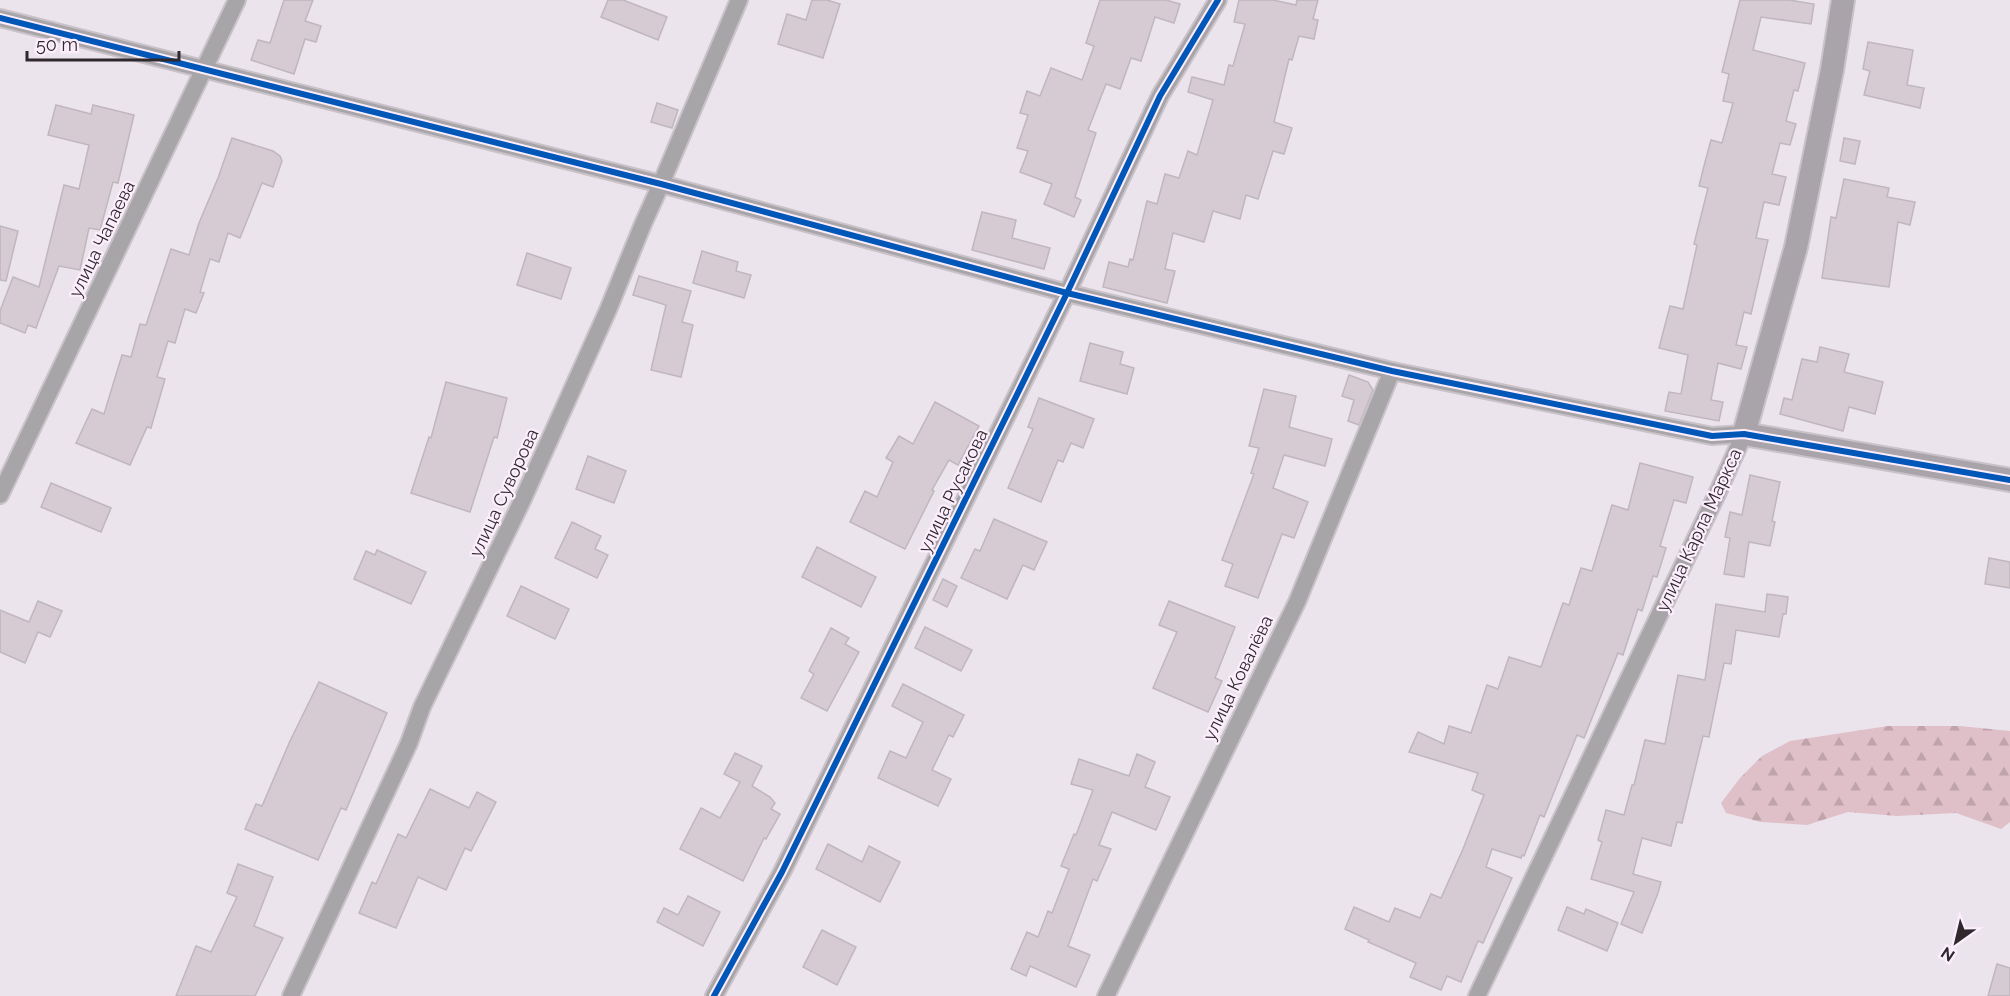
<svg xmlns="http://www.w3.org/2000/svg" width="2010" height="996" font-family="Raleway,sans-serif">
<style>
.forest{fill:url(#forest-firs)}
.building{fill:#d7cbd3;stroke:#bfb7bd;stroke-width:1.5}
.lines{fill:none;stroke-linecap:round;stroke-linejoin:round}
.street-casing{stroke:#c9c3c9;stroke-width:20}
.secondary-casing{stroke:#c9c3c9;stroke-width:26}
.street{stroke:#a8a5a9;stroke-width:16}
.secondary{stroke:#a8a4a9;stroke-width:22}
.cycleway-casing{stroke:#fdeefd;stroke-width:10}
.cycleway{stroke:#0057b8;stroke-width:6}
.labels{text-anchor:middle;stroke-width:4.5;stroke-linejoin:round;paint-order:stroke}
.street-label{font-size:18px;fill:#2f292e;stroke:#fdeefd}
</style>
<defs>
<pattern id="forest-firs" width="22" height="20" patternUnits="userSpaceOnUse" patternTransform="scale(1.5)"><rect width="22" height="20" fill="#dfbfc8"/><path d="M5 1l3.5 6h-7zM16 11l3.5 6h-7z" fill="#c0a4ac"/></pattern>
</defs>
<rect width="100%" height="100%" fill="#ece4ec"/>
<path class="forest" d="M1888 726H1960L2010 731V822L2001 829 1956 813 1897 816 1848 812 1807 825 1761 822 1726 813 1721 803 1740 778 1762 756 1790 741Z"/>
<g class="building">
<path d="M284 0H313L305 21 321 26 316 42 305 39 294 74 251 60 258 40 270 43Z"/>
<path d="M608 0H623L667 17 658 40 601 17Z"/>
<path d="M812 0H827L840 4 823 58 778 44 787 14 806 20Z"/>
<path d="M1100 0H1166L1180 4 1174 23 1155 17 1141 61 1131 58 1120 89 1106 84 1088 130 1096 133 1075 197 1081 200 1074 217 1044 204 1052 184 1020 172 1028 151 1017 148 1028 115 1020 113 1027 91 1040 96 1051 68 1082 80 1094 46 1086 43Z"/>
<path d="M1239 0H1273L1296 5 1297 0H1318L1313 19 1318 20 1314 39 1299 36 1292 60 1289 59 1274 122 1292 128 1284 154 1273 151 1258 199 1246 195 1240 219 1213 211 1204 242 1173 233 1165 269 1175 271 1167 303 1103 287 1109 262 1128 267 1130 259 1133 260 1147 201 1157 204 1165 174 1179 178 1188 151 1197 155 1213 100 1188 92 1192 77 1224 85 1229 65 1233 66 1245 24 1234 22Z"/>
<path d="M1740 0H1789L1814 4 1811 24 1761 17 1753 50 1805 63 1798 91 1794 90 1786 121 1796 124 1790 145 1780 143 1772 174 1786 177 1779 205 1764 202 1756 238 1768 240 1751 314 1744 312 1736 345 1747 347 1741 369 1718 363 1711 400 1723 402 1719 421 1665 411 1669 392 1681 394 1688 355 1659 348 1670 306 1683 309 1697 245 1694 244 1708 188 1699 186 1704 166 1711 140 1722 143 1733 103 1723 101 1729 74 1722 72Z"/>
<path d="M1868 42 1913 50 1907 85 1924 88 1920 108 1864 95 1870 71 1863 69Z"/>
<path d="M657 103 678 110 672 128 651 122Z"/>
<path d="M56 105 91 114 93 105 134 115 118 183 113 182 100 230 89 228 80 270 59 266 36 328 28 325 25 333 0 323V311L13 277 39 287 64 185 79 189 89 145 48 135Z"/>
<path d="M232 138 273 151 280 156 282 161 273 187 262 183 240 238 228 233 219 262 210 259 200 292 204 293 196 313 185 309 175 343 168 341 157 377 165 379 151 428 147 427 130 465 76 443 92 409 104 414 122 355 131 357 140 324 146 325 171 249 189 255 199 223 218 178Z"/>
<path d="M1844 138 1860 141 1855 164 1840 161Z"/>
<path d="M1844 179 1889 188 1887 197 1915 202 1910 225 1898 222 1889 287 1822 278 1831 217 1836 218Z"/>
<path d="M982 212 1016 220 1012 238 1050 248 1044 269 972 250Z"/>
<path d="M0 226 18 231 6 281 0 280Z"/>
<path d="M702 251 738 262 736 271 751 275 744 298 693 283Z"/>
<path d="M527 253 571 268 561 299 517 285Z"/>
<path d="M639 276 691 291 682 322 693 325 681 377 651 370 666 305 633 295Z"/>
<path d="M1090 343 1123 352 1120 364 1134 368 1127 394 1080 381Z"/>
<path d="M1820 347 1849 354 1844 372 1883 382 1875 414 1849 407 1843 431 1780 414 1784 398 1792 400 1802 359 1817 362Z"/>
<path d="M1349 375 1368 382 1373 390 1359 425 1348 421 1354 400 1342 396Z"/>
<path d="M446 382 507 398 497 438 494 437 470 512 411 493 429 437 431 438Z"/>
<path d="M1264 389 1296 396 1289 427 1332 439 1325 466 1284 455 1273 488 1308 502 1294 538 1282 534 1258 598 1225 586 1233 564 1222 560 1254 474 1251 473 1259 448 1249 446Z"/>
<path d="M1039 398 1094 419 1083 448 1071 443 1063 462 1058 460 1041 502 1008 488 1033 429 1028 427Z"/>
<path d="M935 402 979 426 958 465 949 460 932 490 934 491 905 549 850 522 865 491 877 497 893 462 886 458 899 436 913 444Z"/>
<path d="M588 456 626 471 614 503 576 489Z"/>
<path d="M1640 463 1693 477 1686 503 1674 500 1660 546 1666 548 1657 577 1653 576 1642 611 1638 609 1623 655 1618 653 1584 738 1577 735 1544 817 1540 815 1524 856 1522 855 1521 858 1492 849 1486 867 1512 878 1483 943 1478 941 1461 982 1447 976 1441 990 1410 977 1416 963 1368 942 1369 940 1345 929 1354 907 1389 922 1395 908 1420 918 1431 894 1441 898 1463 849 1484 795 1472 790 1478 773 1409 752 1418 732 1444 744 1449 726 1471 733 1487 685 1498 689 1509 657 1541 667 1563 603 1569 605 1581 568 1592 571 1612 505 1628 510Z"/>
<path d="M1750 475 1780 482 1772 521 1775 522 1770 546 1749 542 1744 577 1724 574 1730 538 1725 537 1730 512 1742 515Z"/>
<path d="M51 483 111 508 101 532 41 507Z"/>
<path d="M994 519 1047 542 1034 570 1023 565 1007 599 961 578 975 549 980 551Z"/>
<path d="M572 522 601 536 595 549 608 555 597 578 555 558Z"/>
<path d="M817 547 876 577 861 607 802 577Z"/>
<path d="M377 550 426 572 411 604 354 579 366 551 375 555Z"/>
<path d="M1989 558 2010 562V588L1985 584Z"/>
<path d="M943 579 957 586 947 607 933 600Z"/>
<path d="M521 586 569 609 555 639 507 616Z"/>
<path d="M1767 594 1788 597 1786 614H1783L1779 637 1736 630 1731 664 1724 663 1709 737 1703 736 1682 823 1677 822 1671 846 1642 838 1633 874 1661 882 1658 893 1642 933 1621 924 1634 892 1591 879 1602 842 1598 840 1606 810 1624 815 1632 785H1634L1645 740 1665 744 1678 675 1705 680 1716 604 1765 612Z"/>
<path d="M38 601 62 611 50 637 38 632 25 663 0 652V610L29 622Z"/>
<path d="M1169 601 1235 627 1215 678 1222 681 1208 712 1153 688 1177 632 1159 625Z"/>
<path d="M925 627 972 650 961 671 915 648Z"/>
<path d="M831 628 849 638 845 644 859 652 827 711 801 698 814 674 809 671Z"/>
<path d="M319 682 387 713 346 810 341 808 318 860 245 829 256 804 262 806 290 741Z"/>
<path d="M903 684 964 715 953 737 949 735 932 770 951 779 938 806 878 778 890 751 906 758 923 722 892 706Z"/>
<path d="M735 753 762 766 752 786 770 797 775 803 771 809 780 814 766 839 764 838 743 881 680 849 701 808 720 818 740 782 724 774Z"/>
<path d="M1137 754 1155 762 1145 787 1170 797 1156 830 1112 812 1099 845 1111 849 1097 881 1093 879 1068 946 1090 955 1076 987 1030 966 1026 976 1011 969 1027 932 1038 937 1048 911 1052 913 1069 869 1061 866 1074 834 1076 835 1093 790 1071 784 1079 759 1129 776Z"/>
<path d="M430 789 469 808 477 792 496 802 471 851 465 848 446 890 418 877 396 928 359 913 372 882 376 884 398 834 406 838Z"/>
<path d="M828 844 862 862 869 846 900 862 880 902 816 869Z"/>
<path d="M238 864 273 877 254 926 283 938 255 996H176L196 946 211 952 237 897 227 893Z"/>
<path d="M688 896 720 912 703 946 657 922 664 908 678 915Z"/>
<path d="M1567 907 1584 914 1586 909 1618 923 1607 951 1558 930Z"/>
<path d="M822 930 856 947 837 985 803 967Z"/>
<path d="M1997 964 2010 968V996H1988Z"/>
</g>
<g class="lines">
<defs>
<g id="street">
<path d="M0 18 661 184 1067 293 1392 371 1712 436 1744 434 1717 494 1477 996"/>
<path d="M0 495 237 0"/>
<path d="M291 996 409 743 422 707 522 501 608 310 643 224 661 184 739 0"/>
<path d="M714 996 782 872 1067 293 1160 96 1218 0"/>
<path d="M1106 996 1297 602 1392 371"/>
</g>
<path id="secondary" d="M1843 0 1832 70 1796 247 1744 434 2010 480"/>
</defs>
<use href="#street" class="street-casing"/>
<use href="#secondary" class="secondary-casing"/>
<use href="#street" class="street"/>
<use href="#secondary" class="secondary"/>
<defs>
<g id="cycleway">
<path d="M0 18 661 184 1067 293 1392 371 1712 436 1744 434 2010 480"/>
<path d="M714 996 782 872 1067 293 1160 96 1218 0"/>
</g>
</defs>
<use href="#cycleway" class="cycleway-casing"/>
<use href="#cycleway" class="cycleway"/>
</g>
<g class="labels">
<g class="street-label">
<text transform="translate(102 239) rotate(-64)" y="6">улица Чапаева</text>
<text transform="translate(953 491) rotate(-64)" y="6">улица Русакова</text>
<text transform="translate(504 493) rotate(-65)" y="6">улица Суворова</text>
<text transform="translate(1699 530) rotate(-65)" y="6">улица Карла Маркса</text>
<text transform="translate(1238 678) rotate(-64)" y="6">улица Ковалёва</text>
</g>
</g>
<g transform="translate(1956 942) rotate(214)" stroke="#fdeefd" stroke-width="4.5" paint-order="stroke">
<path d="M0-4.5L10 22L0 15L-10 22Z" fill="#2f292e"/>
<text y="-9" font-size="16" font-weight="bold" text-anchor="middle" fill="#2f292e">N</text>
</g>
<path d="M27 51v9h152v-9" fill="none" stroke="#2f292e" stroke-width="3"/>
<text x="36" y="51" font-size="18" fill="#2f292e" stroke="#fdeefd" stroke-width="4.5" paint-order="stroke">50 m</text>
</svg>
